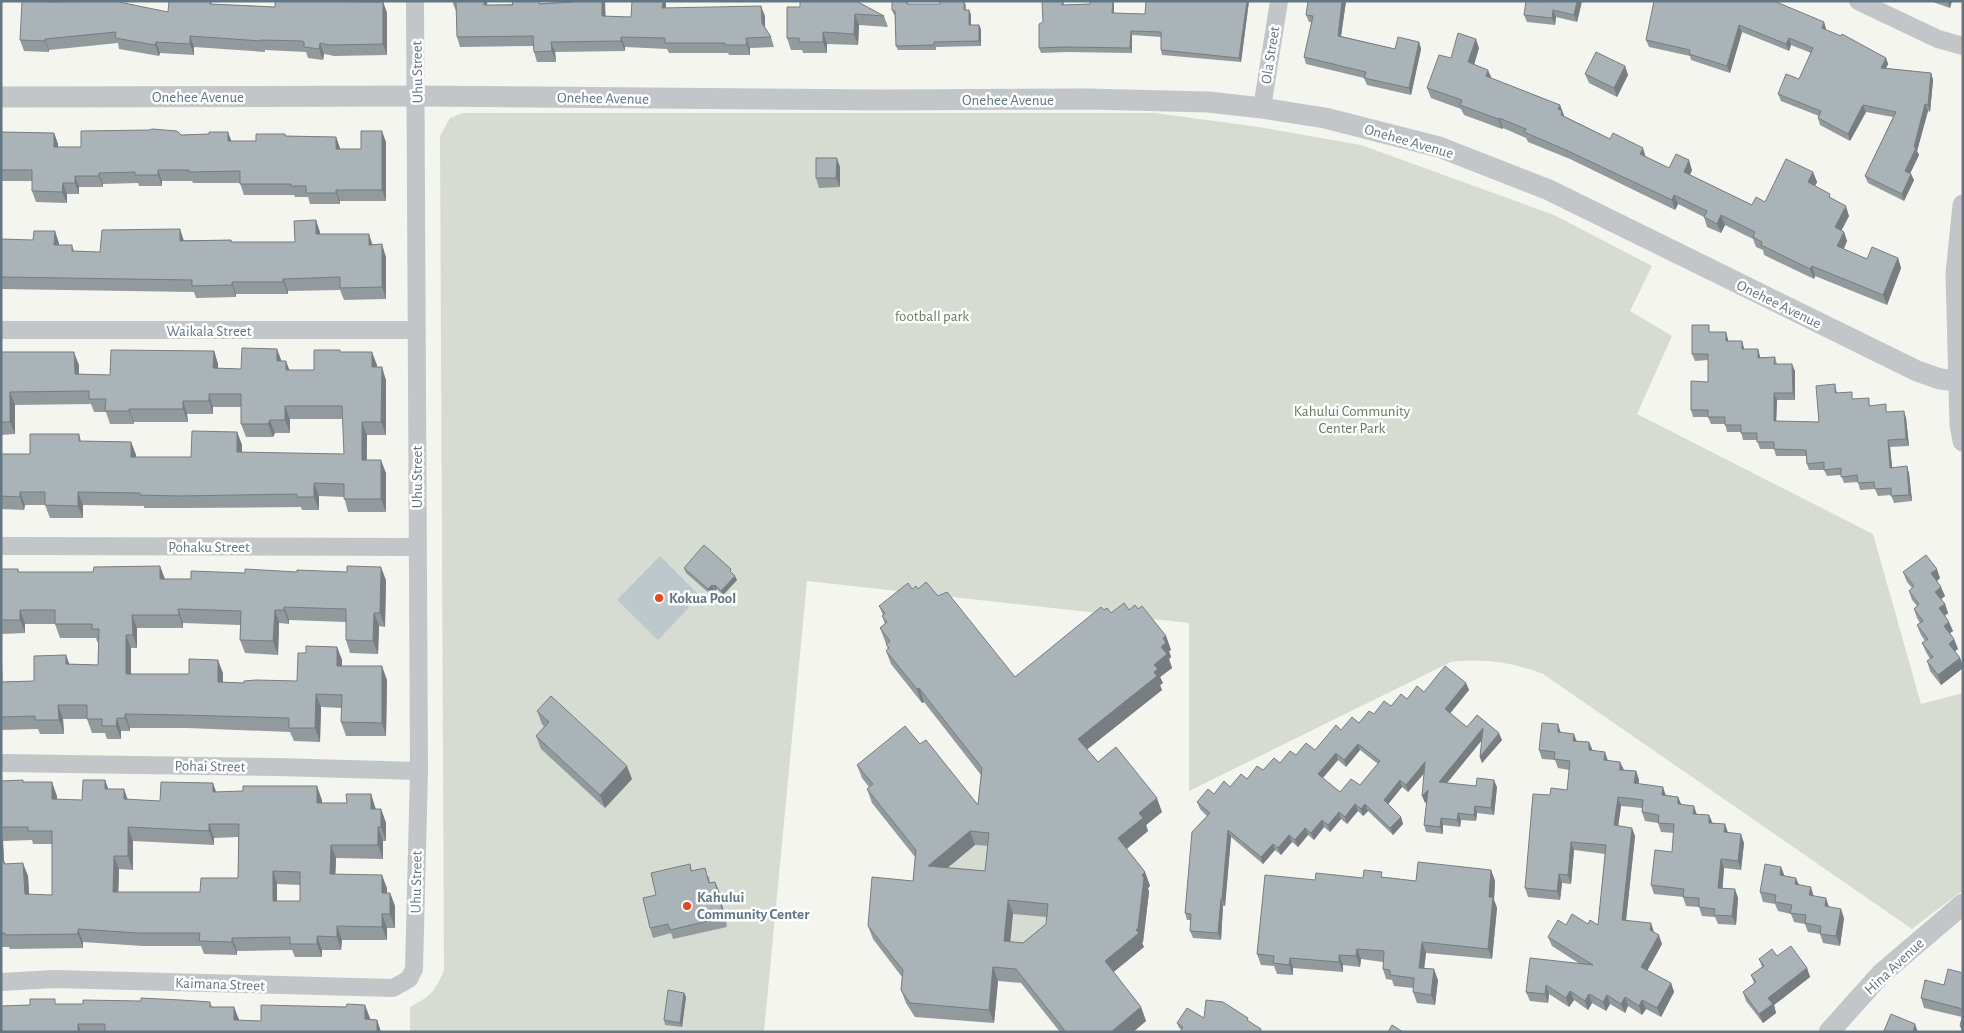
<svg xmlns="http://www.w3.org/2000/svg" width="1964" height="1033" font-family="'Alegreya Sans',sans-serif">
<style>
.green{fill:#d6dcd1}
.water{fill:#bdc8cd}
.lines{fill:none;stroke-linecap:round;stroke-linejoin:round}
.minor{stroke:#c2c6c9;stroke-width:18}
.tertiary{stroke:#c2c6c9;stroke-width:21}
.wall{fill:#929a9d;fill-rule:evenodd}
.shaded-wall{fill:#777d80}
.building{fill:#aab3b7;stroke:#777d80;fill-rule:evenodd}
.poi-dot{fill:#ea451b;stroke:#fff;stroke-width:2}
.labels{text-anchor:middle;stroke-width:5;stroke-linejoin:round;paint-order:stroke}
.street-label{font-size:15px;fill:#627683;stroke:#fff}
.park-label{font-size:15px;fill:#677a61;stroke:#fff}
.poi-label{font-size:15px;font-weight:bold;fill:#627683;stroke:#fff;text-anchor:start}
</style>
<rect width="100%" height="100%" fill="#f5f5f0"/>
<g class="green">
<path d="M463 113H1155L1259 127 1361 145 1554 215 1652 266 1630 311 1672 336 1637 414 1873 534 1921 704 1963 693V890L1912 929 1543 674C1512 662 1483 658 1451 662L1189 791V623L807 581 764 1032H410V1007C430 997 436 990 444 970L440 136 450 118Z"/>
<path d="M975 845 1008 848 1005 873 949 881 950 865Z"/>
<path d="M1054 904 1051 938 1009 955 1013 914 1029 915Z"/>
</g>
<path class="water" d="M660 556 700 596 658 640 617 600Z"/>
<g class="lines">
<g class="minor">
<path d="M1858 1 1938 39 1963 46"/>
<path d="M1262 108 1279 1"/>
<path d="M1 330H416"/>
<path d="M1 546 417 547"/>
<path d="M1 763 277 767 419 771"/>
<path d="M1 982 54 979 393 988 409 979 414 969 419 771 415 1"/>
</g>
<g class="tertiary">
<path d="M1 97 417 96 883 100 1088 99 1208 102 1262 108 1325 118 1439 147 1549 190 1917 371 1940 379 1959 381"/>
<path d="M1963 205 1956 273 1960 425 1963 441"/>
<path d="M1829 1032 1881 974 1963 904"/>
</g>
</g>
<g class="wall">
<path d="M211 1 212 4 275 7 325 2H383L387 13V55L334 56 324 54 323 60 308 58 306 52 265 50V52L194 47V55L160 53 159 56 119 49 118 43 49 50V52L24 51 20 40 49 2 168 12Z"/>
<path d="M452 1H487V5L574 2V1H605V16L631 17 666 8 765 16V28L771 37 774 47 750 48V55H729L728 53H669L667 49 625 47V51L555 52 556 62H537L534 52 533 46 460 47 457 37V11H456Z"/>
<path d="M908 1V4H940L964 1 966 5V10H969L971 15V25L981 29V46L936 47V50H898L896 46 895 15H894L892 10Z"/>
<path d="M1064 1V5L1090 4 1114 13 1145 14 1249 1 1241 62 1162 55 1161 50V37L1132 35V53L1066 52 1041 53 1039 48 1043 22Z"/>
<path d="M1308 1H1346L1341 36 1395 49 1419 42 1421 49 1411 95 1367 85 1364 78 1306 64 1304 57 1312 22H1309L1306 15Z"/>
<path d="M1539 1H1582L1577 22 1556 17 1555 25 1527 22 1524 15Z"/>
<path d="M1654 1 1824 22 1826 30 1886 58 1888 64 1886 68 1931 73 1933 80 1930 112 1928 111 1917 151 1919 155 1910 173 1914 180 1904 201 1868 183 1865 176 1893 117 1866 112 1850 141 1820 125 1818 118 1819 116 1781 101 1778 94 1799 79 1811 53 1791 45 1789 51 1742 32 1730 73 1691 60 1690 56 1649 47 1646 40Z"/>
<path d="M1930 1H1952L1950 8Z"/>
<path d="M862 4 884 16 888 27 859 25 858 45 827 44V53H803L802 50H791L787 38Z"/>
<path d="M1479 48 1474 64 1491 78 1560 105 1564 116 1669 168 1692 170 1690 175 1752 205 1765 202 1813 172 1817 182 1815 186 1832 199 1849 216 1841 231 1844 232 1847 241 1844 249 1867 259 1898 258 1901 268 1887 305 1815 276 1814 279 1764 255 1763 250 1756 247 1753 239 1725 225 1721 233 1707 227 1704 217 1678 204 1675 210 1570 159 1528 142 1526 138 1503 128 1502 129 1464 115 1461 109 1431 98 1427 88 1451 58Z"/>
<path d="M1625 66 1628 75 1617 97 1589 83 1585 74Z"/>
<path d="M1 132 54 133 58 144V147H81L181 135 209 134 228 132 231 141H256L285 134 286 136 336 137 340 149H361L386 142V201H340V204H310L308 197H295L294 195H244L240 183H193L192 181H162V186H139L138 183 103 184V187H79V194H67V203L36 202 32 191V181H1Z"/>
<path d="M840 167V187L819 188 816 178Z"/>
<path d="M320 232V234L373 245 386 257V299L344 300 340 290 288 291V294H236V297L196 298 194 292 1 289V239L59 243V245H72L74 251 100 252 184 240H231L232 242H295Z"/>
<path d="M1711 332 1728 339V341H1742L1744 349H1758L1760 357H1775L1777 364 1795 371V400H1777L1776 421 1819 422 1835 384 1837 393 1888 412 1906 418 1909 446 1890 447 1892 467 1909 473 1912 501 1894 503 1891 495 1878 496 1875 489 1860 490 1858 482 1844 483 1841 475 1827 476 1824 470H1809L1807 464 1806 456H1776L1774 449H1760L1757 440H1743L1741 432H1727L1725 424H1711L1708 417H1693L1691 410 1708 382V360L1695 361 1692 354Z"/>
<path d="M340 350V352L377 365V367L386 380V435H367V460L386 473V512H348L344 497 319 496V510H302L301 507 184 508H144V506L83 505V518H50L45 505H25L24 510 1 509V454H30L79 434 81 441 131 442 136 455V457H191L237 432 242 445V453L344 454 343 419H290V433H275L273 437H246L241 424V407H213V414H187L188 422H134V424H110L106 412H94L91 404 15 405V434L1 435V352L79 365V374L110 375 214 351 218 364V368L241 369 282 361 289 370H314Z"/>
<path d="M684 568 732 573 737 580 723 595 717 589 715 591 714 590 710 594 686 573Z"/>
<path d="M1 569H18L19 572 165 579 386 580 385 627 379 626 378 654 350 653 346 640V622L289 620V624L279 623 278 655 245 653 240 640V625L183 623V628H137V648H131V674H189L223 673V682L244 683 297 681 306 653 337 647 342 660V666L387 680 386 736H346L341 722 342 708 321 707 320 742 294 741 290 732 187 728H130V731H121V739H107L105 733H92L87 719H63L64 734H40L38 729 1 730V660L2 682 34 681 66 655 69 664 98 665V642H97L96 638H60L55 624H25V633L2 634Z"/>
<path d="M1903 572 1940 578 1937 581 1945 596 1941 599 1945 604 1948 613 1945 616 1953 631 1950 633 1954 639 1958 649 1955 651 1960 658 1963 665V668L1941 685 1930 671 1927 661 1930 659 1926 652 1922 643 1925 641 1921 635 1917 625 1920 623 1917 618 1914 609 1917 606 1912 600 1909 591 1912 588 1907 582Z"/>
<path d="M912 589H918L938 596 1015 677 1104 610 1111 613 1138 609 1166 636 1171 650 1169 651 1171 657 1169 659 1172 668 1160 677 1163 683 1160 685 1162 690 1087 749 1098 762 1162 812 1146 825 1148 831 1127 849 1145 872 1150 886 1148 888 1149 892 1143 942 1142 943 1144 947 1113 972 1141 1007 1146 1021 1133 1032H1060L1021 983 998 981 994 1023 915 1017 906 1003 901 990 902 977 873 939 868 926 913 881 915 857 872 803 867 789 869 787 862 778 857 765 920 744 978 805 981 775 924 702 922 703 891 664 886 651 888 649 880 628 885 624 882 616 883 615 879 606ZM975 845 988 846 985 871 947 868ZM1013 914 1046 917V924L1023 943 1010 942Z"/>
<path d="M1466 683 1469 690 1450 713 1467 727 1502 740 1482 763 1480 757 1482 740 1447 783 1476 786 1497 787 1494 815 1477 813 1476 821 1461 820 1460 827 1443 825V834L1426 832 1424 825 1427 801 1425 803 1424 773 1408 792 1402 787 1388 804 1401 817 1403 824 1393 835 1368 811 1363 816 1358 811 1347 824 1341 819 1330 832 1324 827 1314 840 1308 835 1298 847 1292 842 1281 855 1275 850 1263 864 1231 837 1225 906H1223L1221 940 1193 938 1190 931 1191 920H1187L1185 913 1207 816 1200 809 1197 802 1296 755 1315 750 1341 730 1359 723 1374 714 1407 699 1424 692ZM1360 750 1378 764 1360 785 1340 792 1323 778 1338 760 1346 767Z"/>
<path d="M537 711 632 779 605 808 541 749 536 736 544 727 542 724Z"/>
<path d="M1561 732 1577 741 1589 742 1592 751 1623 770 1636 771 1639 780 1638 784 1666 795 1678 797 1681 805 1697 814 1709 815 1712 823 1725 824 1728 833 1744 843 1741 870 1724 868 1722 888 1738 898 1736 925 1718 924 1715 917 1702 916 1699 907 1686 906 1683 897 1654 894 1651 885 1672 852 1674 833 1661 832 1658 823 1645 821 1642 812V808L1621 806 1618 826 1635 836 1626 921 1654 932 1662 944 1647 971 1671 983 1674 992 1661 1017 1646 1009 1642 1015 1628 1006 1625 1013 1610 1004 1606 1011 1592 1003 1588 1010 1574 1000 1569 1007 1549 994 1548 1003 1530 1001 1526 992 1580 964 1552 946 1548 937 1566 925 1588 924 1598 925 1605 854 1574 850 1571 884 1562 883 1560 900 1528 897 1525 888 1550 795 1567 790 1569 770 1558 768 1555 760 1542 759 1539 750Z"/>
<path d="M105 780 108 789 128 800 160 801 216 792 322 800V803H347L371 794 376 809H381L386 823V841H383V859L336 858 335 875 387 888V893H390L395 906V928H387V940H342L341 950H322V957H295L292 950 237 951V955L204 954 201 946H143L83 942V948L10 949 9 947H1V781L24 782 57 796V800H82ZM238 837V878L200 892H118L119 869 133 870V841L214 845V838ZM32 840 33 844H52V895H29L28 876 5 864 4 861 3 841ZM277 884 300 885V901H277Z"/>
<path d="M690 864 692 871 709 877 710 883 715 882 719 891 727 927 673 939 671 933 653 938 650 928 656 895Z"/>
<path d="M1781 867 1784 876 1844 918 1840 946 1823 943 1820 934 1808 932 1805 924 1794 922 1791 914 1778 911 1775 904 1763 902 1760 892Z"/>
<path d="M1491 870 1495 881 1494 900 1497 908 1492 959 1426 953 1424 968 1438 980 1435 1005 1417 1003 1413 992V988L1394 986 1392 980 1386 979 1383 969V962L1361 959 1360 967 1343 965V972L1293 968V975L1277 974 1274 966 1261 965 1257 954 1315 880 1384 877 1416 881Z"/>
<path d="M1777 956 1807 968 1810 977 1774 1005 1776 1013 1763 1023 1746 1001 1743 992 1754 983 1751 975 1762 967 1759 959Z"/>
<path d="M1963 973V1032H1962L1960 1026 1962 1017 1924 1008 1921 998Z"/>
<path d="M684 993 686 997 682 1027 665 1025 664 1020Z"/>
<path d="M210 1002 212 1007H234L239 1020 261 1021 370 1018V1019L377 1020 381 1032H1L2 1006Z"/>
<path d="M1204 1018 1250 1022 1261 1029 1262 1032H1180L1182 1030 1179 1028 1177 1023Z"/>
</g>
<g class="shaded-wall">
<path d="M484 1H487L488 15 484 5Z"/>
<path d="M602 1H605L606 26 602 16Z"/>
<path d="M663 1H666V18L662 8Z"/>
<path d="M1113 1H1114V18L1112 13Z"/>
<path d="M1247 1H1249L1241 62 1239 58Z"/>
<path d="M1342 1H1346L1340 43 1338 36Z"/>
<path d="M1577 1H1582L1577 22 1574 15Z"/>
<path d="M1947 1H1952L1950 8Z"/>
<path d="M383 2 387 13V55L383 44Z"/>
<path d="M761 6 765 16V33L762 23Z"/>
<path d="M969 10 971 15V29L969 25Z"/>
<path d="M1553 10 1556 17 1555 25 1552 18Z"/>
<path d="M855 14 859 25 858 45 854 34Z"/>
<path d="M1824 22 1826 29 1824 34 1822 28Z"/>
<path d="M979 25 981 29V46L979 41Z"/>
<path d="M1739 25 1742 32 1730 73 1727 66Z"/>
<path d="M1131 31 1132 35V53L1130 48Z"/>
<path d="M823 32 827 44V53L823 42Z"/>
<path d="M190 36 194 47V55L190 44Z"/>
<path d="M621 37 625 47V51L621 41Z"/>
<path d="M746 38 750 48V55L747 45Z"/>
<path d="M1789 38 1791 45 1789 51 1786 44Z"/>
<path d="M45 39 49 50V52L45 41Z"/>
<path d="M1476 39 1479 48 1472 72 1468 62Z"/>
<path d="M156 42 160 53 159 56 155 45Z"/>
<path d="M551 42 555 52 556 62 552 51Z"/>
<path d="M1419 42 1421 49 1411 95 1409 88Z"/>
<path d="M320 43 324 54 323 60 319 49Z"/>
<path d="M1886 58 1888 64 1883 75 1881 68Z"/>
<path d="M1625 66 1628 75 1617 97 1614 88Z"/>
<path d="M1488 70 1492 79 1486 76Z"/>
<path d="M1931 73 1933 80 1930 112 1928 105Z"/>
<path d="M1925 104 1928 111 1917 151 1919 155 1908 178 1905 171 1914 147Z"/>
<path d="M1560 105 1566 121 1564 124 1558 109Z"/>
<path d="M1863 105 1866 112 1850 141 1848 134Z"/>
<path d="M1499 118 1503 128 1502 129 1498 119Z"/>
<path d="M382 131 386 142V201L382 190Z"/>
<path d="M228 132 232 143 228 141Z"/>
<path d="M54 133 58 144V158L54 147Z"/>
<path d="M336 137 340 148V160L336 149Z"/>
<path d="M1643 148 1646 158 1640 154Z"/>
<path d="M837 158 840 167V187L836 178Z"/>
<path d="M1689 160 1692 170 1687 181 1684 172Z"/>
<path d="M158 170 162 181V186L158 175Z"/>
<path d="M1813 172 1817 182 1812 192 1808 182Z"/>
<path d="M99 173 103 184V187L99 176Z"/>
<path d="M1911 174 1914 180 1904 201 1902 194Z"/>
<path d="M75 176 79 187V194L75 183Z"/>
<path d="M63 183 67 194V203L62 192Z"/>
<path d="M336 190 340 201V204L336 193Z"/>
<path d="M1674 195 1678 204 1675 210 1672 200Z"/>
<path d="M1846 206 1849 216 1838 237 1835 227Z"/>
<path d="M1721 215 1725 225 1721 233 1717 224Z"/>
<path d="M316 220 320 232 321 246 316 234Z"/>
<path d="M180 229 184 241H180Z"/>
<path d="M55 231 59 243V257L54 245Z"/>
<path d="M1844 232 1847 241 1840 256 1837 246Z"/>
<path d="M369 234 373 246 369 245Z"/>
<path d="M382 244 386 257V299L382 287Z"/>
<path d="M1898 258 1901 268 1887 305 1883 295Z"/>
<path d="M1812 266 1815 276 1814 279 1810 269Z"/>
<path d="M283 279 288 291V294L283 282Z"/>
<path d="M232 282 236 294V297L232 285Z"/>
<path d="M1726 332 1728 339 1729 348 1726 341Z"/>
<path d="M1742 341 1744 348V356L1742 349Z"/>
<path d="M277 349 282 362 277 361Z"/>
<path d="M1758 349 1760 356V364L1758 358Z"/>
<path d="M214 351 218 364V381L213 368Z"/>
<path d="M74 352 79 365V387L75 374Z"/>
<path d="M372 352 377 365V380L372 367Z"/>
<path d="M286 361 291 374 286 370Z"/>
<path d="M1792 364 1795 371V400L1793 393Z"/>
<path d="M382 367 386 380V435L381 422Z"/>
<path d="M10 392 15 405V434L10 422Z"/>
<path d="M1774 393 1777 400 1776 428 1774 421Z"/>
<path d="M209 394 213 407V414L209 401Z"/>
<path d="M183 401 187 414 188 422 183 409Z"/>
<path d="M285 406 290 419V433L285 420Z"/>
<path d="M129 409 134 422V424L129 411Z"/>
<path d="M1904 411 1906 418 1909 446 1906 439Z"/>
<path d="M270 420 275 433 273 437 268 424Z"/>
<path d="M362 422 367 435 366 473 362 460Z"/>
<path d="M237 432 242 445V465L237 452Z"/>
<path d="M1888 440 1890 447 1893 475 1890 468Z"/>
<path d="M131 442 136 455 135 470 131 457Z"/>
<path d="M381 460 386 473V512L381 499Z"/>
<path d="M1907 466 1909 473 1912 501 1909 495Z"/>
<path d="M314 483 319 496V510L314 497Z"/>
<path d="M20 492 25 505 24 510 20 497Z"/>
<path d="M78 492 83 505V518L78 506Z"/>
<path d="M160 566 165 579H160Z"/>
<path d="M381 567 386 580 385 627 380 613Z"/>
<path d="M1937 569 1940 578 1934 583 1931 573Z"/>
<path d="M735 576 737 580 723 595 721 591Z"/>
<path d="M712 585 714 590 710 594 708 589Z"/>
<path d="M715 585 717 589 715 591 714 586Z"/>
<path d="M1941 587 1945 596 1939 601 1935 592Z"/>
<path d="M1945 604 1948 613 1942 617 1939 608Z"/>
<path d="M284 607 289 620V624L284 610Z"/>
<path d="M178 609 183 623V628L179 615Z"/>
<path d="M20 610 25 624V633L20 620Z"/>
<path d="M275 610 279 623 278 655 273 641Z"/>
<path d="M374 613 379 626 378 654 373 641Z"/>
<path d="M132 615 137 628V648L133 635Z"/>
<path d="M1949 622 1953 631 1947 635 1944 626Z"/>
<path d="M126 635 131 648V687L126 674Z"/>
<path d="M1166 636 1171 650 1169 651 1171 657 1169 659 1172 668 1160 677 1163 683 1160 685 1162 690 1084 752 1078 739 1154 672V665L1161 647 1163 638Z"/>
<path d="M1954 639 1958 649 1952 653 1949 644Z"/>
<path d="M337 647 342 660V679L337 666Z"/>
<path d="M66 655 71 669 66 664Z"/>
<path d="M1960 658 1963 668 1941 685 1938 675Z"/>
<path d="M1 660 2 661 3 695 1 691Z"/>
<path d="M218 660 223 673V696L218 682Z"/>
<path d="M382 666 387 680 386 736 382 723Z"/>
<path d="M1466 683 1469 690 1448 716 1445 709Z"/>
<path d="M919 688 924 702 922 703 917 689Z"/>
<path d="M316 694 321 707 320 742 315 728Z"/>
<path d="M58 705 63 719 64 734 59 720Z"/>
<path d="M125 714 130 728V731L125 718Z"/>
<path d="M117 718 121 731V739L116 726Z"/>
<path d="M1558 724 1561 733 1558 732Z"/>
<path d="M1483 728 1486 735 1442 789 1439 782Z"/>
<path d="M1499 733 1502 740 1482 763 1480 757Z"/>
<path d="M1574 734 1577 742 1573 741Z"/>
<path d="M1589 742 1593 751 1589 750Z"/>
<path d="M1358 744 1360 750 1346 767 1344 760Z"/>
<path d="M1605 752 1608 761 1604 760Z"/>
<path d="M1336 753 1338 760 1320 781 1318 774Z"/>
<path d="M1425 762 1428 769 1408 792 1406 785Z"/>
<path d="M1620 762 1624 770H1620Z"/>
<path d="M627 766 632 779 605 808 600 795Z"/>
<path d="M1636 771 1639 780 1638 792 1634 783Z"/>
<path d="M105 780 110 794 105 789Z"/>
<path d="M1400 780 1402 787 1386 807 1384 800Z"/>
<path d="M1494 780 1497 787 1494 815 1491 808Z"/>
<path d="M52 782 57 796V813L52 799Z"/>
<path d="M213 783 218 797 213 792Z"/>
<path d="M317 786 322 800V816L317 803Z"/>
<path d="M1663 787 1666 796 1662 795Z"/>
<path d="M124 789 129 803 124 799Z"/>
<path d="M1428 790 1430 797 1425 803 1422 796Z"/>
<path d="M371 794 375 808 376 823 371 809Z"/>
<path d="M1618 797 1621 806 1617 834 1614 825Z"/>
<path d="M1678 797 1682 806 1678 804Z"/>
<path d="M1157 798 1162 812 1146 825 1148 831 1123 851 1118 838 1139 813Z"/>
<path d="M1355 804 1358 811 1347 824 1345 817Z"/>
<path d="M1365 804 1368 811 1363 816 1361 809Z"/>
<path d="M1475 806 1477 813 1476 821 1474 815Z"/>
<path d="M1694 806 1697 815 1693 814Z"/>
<path d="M381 809 386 823V841L381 827Z"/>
<path d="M1339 812 1341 819 1330 832 1328 825Z"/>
<path d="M1458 813 1461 820 1460 827 1457 820Z"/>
<path d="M1709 815 1713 824 1709 823Z"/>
<path d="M1401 817 1403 824 1393 835 1390 828Z"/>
<path d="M1441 818 1443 825V834L1440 827Z"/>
<path d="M1322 820 1324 827 1314 840 1311 833Z"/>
<path d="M209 824 214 838V845L209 831Z"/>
<path d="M1725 824 1728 833 1724 832Z"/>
<path d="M128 827 133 841V870L128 856Z"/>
<path d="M378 827 383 841V859L378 845Z"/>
<path d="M1305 828 1308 835 1298 847 1295 840Z"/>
<path d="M1632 828 1635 836 1625 929 1622 920Z"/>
<path d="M1228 830 1231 837 1225 906 1222 899Z"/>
<path d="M970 831 975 845 933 880 928 866Z"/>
<path d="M1741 834 1744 843 1741 870 1738 861Z"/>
<path d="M1 835 3 841 4 861 9 874 1 865Z"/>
<path d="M1289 835 1292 842 1281 855 1278 848Z"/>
<path d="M1571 842 1574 850 1571 884 1568 875Z"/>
<path d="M1273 844 1275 850 1263 864 1261 857Z"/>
<path d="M331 845 336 858 335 888 330 874Z"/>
<path d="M114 856 119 869 118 905 113 892Z"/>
<path d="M1721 859 1724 868 1722 897 1718 888Z"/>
<path d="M23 863 28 876 30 908 25 894Z"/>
<path d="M1781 867 1785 877 1780 875Z"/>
<path d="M1491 870 1495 881 1494 900 1497 908 1492 959 1488 949 1489 897Z"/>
<path d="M273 871 277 884V914L273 901Z"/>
<path d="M1145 872 1150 886 1148 888 1149 892 1143 942 1142 943 1144 947 1110 975 1105 961 1136 930 1142 875Z"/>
<path d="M1559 874 1562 883 1560 900 1557 891Z"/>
<path d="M382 875 387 888V906L382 893Z"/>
<path d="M1796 878 1800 887 1795 884Z"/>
<path d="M715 882 719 891 727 927 724 917Z"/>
<path d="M1811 887 1814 897 1809 895Z"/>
<path d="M1735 889 1738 898 1736 925 1732 916Z"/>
<path d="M390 893 395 906V928L390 914Z"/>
<path d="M1826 898 1829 907 1825 906Z"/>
<path d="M1221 899 1223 906 1221 940 1218 933Z"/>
<path d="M1008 900 1013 914 1009 955 1004 941Z"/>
<path d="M1841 909 1844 918 1840 946 1836 936Z"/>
<path d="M382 914 387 928V940L382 927Z"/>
<path d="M1651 923 1654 932 1650 930Z"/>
<path d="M337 926 342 940 341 950 337 937Z"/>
<path d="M78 929 83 942V948L78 934Z"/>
<path d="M1659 935 1662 944 1644 976 1641 967Z"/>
<path d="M317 936 322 950V957L317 944Z"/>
<path d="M232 938 237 951V955L232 942Z"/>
<path d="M1422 942 1426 953 1423 978 1419 968Z"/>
<path d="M1357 949 1361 959 1360 967 1356 956Z"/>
<path d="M1339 955 1343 965V972L1339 962Z"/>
<path d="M1290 958 1293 968V975L1289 965Z"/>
<path d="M993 967 998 981 994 1023 989 1010Z"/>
<path d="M1807 968 1810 977 1774 1005 1776 1013 1763 1023 1759 1014 1768 998Z"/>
<path d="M1434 969 1438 980 1435 1005 1431 995Z"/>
<path d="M1671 983 1674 992 1661 1017 1657 1008Z"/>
<path d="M1546 985 1549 994 1548 1003 1545 994Z"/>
<path d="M1570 991 1574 1000 1569 1007 1566 998Z"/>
<path d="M684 993 686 997 682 1027 680 1023Z"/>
<path d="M1589 994 1592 1003 1588 1010 1585 1001Z"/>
<path d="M1607 995 1610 1004 1606 1011 1603 1002Z"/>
<path d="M1625 997 1628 1006 1625 1013 1621 1004Z"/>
<path d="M1642 1000 1646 1009 1642 1015 1639 1006Z"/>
<path d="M365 1005 370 1018V1032L365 1019Z"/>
<path d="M234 1007 239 1020H234Z"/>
<path d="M1141 1007 1146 1021 1133 1032H1111Z"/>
<path d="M377 1020 381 1032H377Z"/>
<path d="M78 1024 81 1032H78Z"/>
<path d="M1915 1024 1918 1032H1913Z"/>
</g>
<g class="building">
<path d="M22 1H46V2L114 1 168 12 169 1H210V4L275 7V1L383 2V44L330 45 320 43 319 49 304 47V42L302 41 261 40V41L190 36V44L156 42 155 45 115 38 116 32 45 39V41L20 40Z"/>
<path d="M453 1H484V5H513L512 1H539V4L574 2V1H602V16L631 17 632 1H663L662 8 761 6 762 23 771 37 746 38 747 45H725V43H665V38L621 37V41L551 42 552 51 534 52 533 36 457 37 456 2Z"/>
<path d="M800 1H858V2L884 16 855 14 854 34 823 32V42H799V38H787V7H800Z"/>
<path d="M892 1H907V4H940V1H964V10H969V25H979V41L934 42V45L896 46 895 11 892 10Z"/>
<path d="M1042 1H1062V5L1090 4V1H1113L1112 13 1145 14 1146 1H1247L1239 58 1161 50V32L1131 31 1130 48 1064 47 1039 48V24L1043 22Z"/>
<path d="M1308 1H1342L1338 36 1395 49 1398 37 1419 42 1409 88 1364 78 1366 72 1304 57 1313 16 1306 15Z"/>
<path d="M1526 1 1539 2V1H1577L1574 15 1553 10 1552 18 1524 15Z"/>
<path d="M1654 1H1774L1824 22 1822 28 1841 36 1842 34 1886 58 1881 68 1931 73 1928 105 1925 104 1914 147 1916 148 1905 171 1911 174 1902 194 1865 176 1896 112 1863 105 1848 134 1818 118 1821 111 1778 94 1786 74 1799 79 1813 48 1789 38 1786 44 1739 25 1727 66 1689 54 1690 50 1646 40Z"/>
<path d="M1458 33 1476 39 1468 62 1488 70 1486 76 1560 105 1558 109 1562 111 1561 115 1610 139 1613 133 1643 148 1640 154 1669 168 1676 154 1689 160 1684 172 1752 205 1756 197 1765 202 1786 159 1813 172 1808 182 1830 194 1829 197 1846 206 1835 227 1844 232 1837 246 1867 259 1872 247 1898 258 1883 295 1812 266 1810 269 1761 245 1762 242 1753 237 1755 232 1721 215 1717 224 1704 217 1707 211 1674 195 1672 200 1566 150 1524 132 1526 129 1499 118 1498 119 1460 105 1462 100 1427 88 1439 55 1451 58Z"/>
<path d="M1596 52 1625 66 1614 88 1585 74Z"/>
<path d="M152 129 177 131 181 135 209 134V132H228V141H256V134H285V136L336 137V149H361V131H382V190H336V193H306V186H291V184H240V171L189 172V170H158V175H135V172L99 173V176H75V183H63L62 192 32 191V170H1V132L54 133V147H81V131L149 130Z"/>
<path d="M816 158H837L836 178H816Z"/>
<path d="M316 220V234H369V245L382 244V287L340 288V277L283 279V282H232V285L192 286V280L1 277V239L33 240 34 231H55L54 245H72V251L100 252 102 230 180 229V241L231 240V242H295L294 221Z"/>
<path d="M1692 325H1709V332H1726V341H1742V349H1758V358L1775 357 1774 364H1792L1793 393H1774V421L1819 422 1816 386 1835 384V393L1852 392V399L1869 398V406L1886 404V412L1904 411 1906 439 1888 440 1890 468 1907 466 1909 495 1891 496V488L1875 489 1874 482 1858 483 1857 475 1841 477V468L1824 470V462L1807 464 1806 450 1774 449V442H1757V433H1741V425H1725V417H1708V410H1691V381L1708 382V354H1692Z"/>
<path d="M242 348 277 349V361H286V370H314V350H340V352H372V367H382L381 422H362V460H381V499H344V484L314 483V497H297V494L179 496 140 495V493L78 492V506L45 505V492H20V497L1 496V454H30V434H79V441L131 442V457H191L192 431 237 432V452L344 454 342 406H285V420H270L268 424H241V394H209V401H183V409H129V411H105L106 399H89V391L10 392V422H1V352H74L75 374 110 375 111 350 214 351 213 368 241 369Z"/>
<path d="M704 545 731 569 730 571 735 576 721 591 715 585 714 586 712 585 708 589 684 568Z"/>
<path d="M1926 555 1937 569 1931 573 1941 587 1935 592 1945 604 1939 608 1949 622 1944 626 1954 639 1949 644 1960 658 1938 675 1927 661 1933 657 1922 643 1928 639 1917 625 1923 621 1914 609 1919 604 1909 591 1914 586 1903 572Z"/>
<path d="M160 566V579H191V571L245 573V569L297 572V570L347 572V566L381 567 380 613H374L373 641 346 640V609L284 607V610H275L273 641 240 640 241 611 178 609 179 615H132L133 635H126V674H189V659L218 660V682L244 683V681L256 680 297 681 298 653H306V646L337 647V666H382V723L341 722 342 695 316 694 315 728H289V718L182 715 125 714V718H117L116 726H102V719H87V705H58L59 720H35V716L1 717V682L34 681V656L66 655V664L98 665 99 629H92V624H55V610H20V620H1V569H18V572H93L94 567Z"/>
<path d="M926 582 938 596 947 592 1015 677 1101 607 1104 610 1107 608 1111 613 1124 603 1129 610 1135 605 1138 609 1142 606 1166 636 1163 638 1166 643 1161 647 1167 654 1154 665 1158 669 1154 672 1157 676 1078 739 1098 762 1116 747 1157 798 1139 813 1143 818 1118 838 1145 872 1142 875 1144 878 1138 928 1136 930 1139 933 1105 961 1141 1007 1111 1032H1066L1016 969 993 967 989 1010 910 1003 901 990 903 970 868 926 872 877 913 881 916 850 867 789 873 784 857 765 905 726 920 744 926 740 978 805 982 768 919 688 917 689 886 651 889 648 886 644 890 641 880 628 887 622 882 616 885 613 879 606 908 583 912 589 916 586 918 589ZM970 831 989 833 985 871 928 866ZM1008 900 1048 904 1046 924 1023 943 1004 941Z"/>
<path d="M1445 666 1466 683 1445 709 1467 727 1477 715 1499 733 1480 757 1483 728 1439 782 1476 786 1477 778 1494 780 1491 808 1475 806 1474 815 1458 813 1457 820 1441 818 1440 827 1424 825 1428 790 1422 796 1425 762 1406 785 1400 780 1384 800 1401 817 1390 828 1365 804 1361 809 1355 804 1345 817 1339 812 1328 825 1322 820 1311 833 1305 828 1295 840 1289 835 1278 848 1273 844 1261 857 1228 830 1222 899H1221L1218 933 1190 931 1191 914 1185 913 1192 832 1210 813 1197 802 1208 789 1214 794 1224 781 1230 787 1241 774 1247 779 1257 766 1263 770 1274 758 1280 763 1290 751 1296 755 1306 743 1315 750 1336 725 1341 730 1352 717 1359 723 1369 711 1374 714 1384 701 1391 706 1401 694 1407 699 1417 686 1424 692ZM1358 744 1380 761 1360 785 1351 779 1340 792 1318 774 1336 753 1344 760Z"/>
<path d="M551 696 627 766 600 795 536 736 549 722 537 711Z"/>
<path d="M1542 723 1558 724V732L1574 734 1573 741 1589 742V750L1605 752 1604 760 1620 762V770L1636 771 1634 783 1663 787 1662 795 1678 797V804L1694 806 1693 814 1709 815V823L1725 824 1724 832 1741 834 1738 861 1721 859 1718 888 1735 889 1732 916 1714 915 1715 909 1699 907V898L1683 897 1684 889 1651 885 1655 850 1672 852 1674 824 1658 823 1659 815 1642 812 1643 800 1618 797 1614 825 1632 828 1622 920 1651 923 1650 930 1659 935 1641 967 1671 983 1657 1008 1642 1000 1639 1006 1625 997 1621 1004 1607 995 1603 1002 1589 994 1585 1001 1570 991 1566 998 1546 985 1545 994 1526 992 1530 958 1593 965 1548 937 1558 920 1566 925 1572 914 1588 924 1590 920 1598 925 1606 845 1571 842 1568 875 1559 874 1557 891 1525 888 1533 794 1550 795 1551 788 1567 790 1570 761 1554 759 1555 752 1539 750Z"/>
<path d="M23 780V782H52V799L82 800 83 780H105V789H124V799L160 801 161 782 213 783V792L243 791V786H317V803H347L346 794H371V809H381V827H378V845H331L330 874 382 875V893H390V914H382V927L337 926V937L317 936V944H290V937L232 938V942L199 941 200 933H138L78 929V934L5 935V933H1V861H4V864L23 863 25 894 52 895V831H28V827H1V781ZM209 824H239L238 878H201L200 892H113L114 856H128V827L209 831ZM273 871 300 872V901H273Z"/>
<path d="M1418 862 1491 870 1489 897H1493L1488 949 1422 942 1419 968 1434 969 1431 995 1413 992 1414 978 1390 975V970L1383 969 1384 951 1357 949 1356 956 1339 955V962L1290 958 1289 965 1273 963 1274 956 1257 954 1265 875 1315 880 1316 873 1363 878 1364 870 1382 872 1381 877 1416 881Z"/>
<path d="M690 864 691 871 705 868 709 883 715 882 724 917 670 930 668 924 650 928 643 898 656 895 651 873Z"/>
<path d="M1765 864 1781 867 1780 875 1796 878 1795 884 1811 887 1809 895 1826 898 1825 906 1841 909 1836 936 1820 934 1821 926 1805 923 1806 915 1790 913 1792 905 1775 902 1776 895 1760 892Z"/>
<path d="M1791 946 1807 968 1768 998 1773 1004 1759 1014 1743 992 1756 982 1751 975 1764 966 1759 959 1772 949 1777 956Z"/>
<path d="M1948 969 1963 973V1009L1921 998 1925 980 1944 985Z"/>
<path d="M668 990 684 993 680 1023 664 1020Z"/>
<path d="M141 998 181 1000 210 1002V1007H234V1020L261 1021V1005L346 1007 347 1004 365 1005V1019L377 1020V1032H105V1024H78V1032H1V1006L30 1005V999H55V1004H83V1000L141 1001Z"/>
<path d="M1206 1000 1223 1002 1248 1018 1247 1020 1261 1029 1259 1032H1180L1183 1027 1177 1023 1187 1008 1204 1018Z"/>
<path d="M1891 1014 1915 1024 1913 1032 1884 1031Z"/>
<path d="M1963 1014V1027L1960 1026Z"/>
<path d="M1392 1025 1403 1032H1388Z"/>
</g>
<g class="poi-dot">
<circle cx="659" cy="598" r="5"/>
<circle cx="687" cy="906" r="5"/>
</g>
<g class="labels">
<g class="street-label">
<text transform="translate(1270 55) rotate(-81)" y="5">Ola Street</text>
<text transform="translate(417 72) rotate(-91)" y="5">Uhu Street</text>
<text x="198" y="102">Onehee Avenue</text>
<text transform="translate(603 98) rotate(1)" y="5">Onehee Avenue</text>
<text x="1008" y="105">Onehee Avenue</text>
<text transform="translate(1409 141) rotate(16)" y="5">Onehee Avenue</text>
<text transform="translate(1779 304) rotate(26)" y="5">Onehee Avenue</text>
<text x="209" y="336">Waikala Street</text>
<text transform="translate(417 477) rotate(-90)" y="5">Uhu Street</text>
<text x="209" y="552">Pohaku Street</text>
<text transform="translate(210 766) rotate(1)" y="5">Pohai Street</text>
<text transform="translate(416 882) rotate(-89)" y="5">Uhu Street</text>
<text transform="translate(1894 966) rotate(-43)" y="5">Hina Avenue</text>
<text transform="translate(220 984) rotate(2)" y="5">Kaimana Street</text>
</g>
<g class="park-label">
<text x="932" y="321">football park</text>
<text x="1352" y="416">Kahului Community<tspan x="1352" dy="17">Center Park</tspan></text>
</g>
<g class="poi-label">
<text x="669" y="603">Kokua Pool</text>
<text x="697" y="902">Kahului<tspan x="697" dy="17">Community Center</tspan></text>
</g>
</g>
<rect width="1964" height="1033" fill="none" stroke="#627683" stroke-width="5"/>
</svg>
